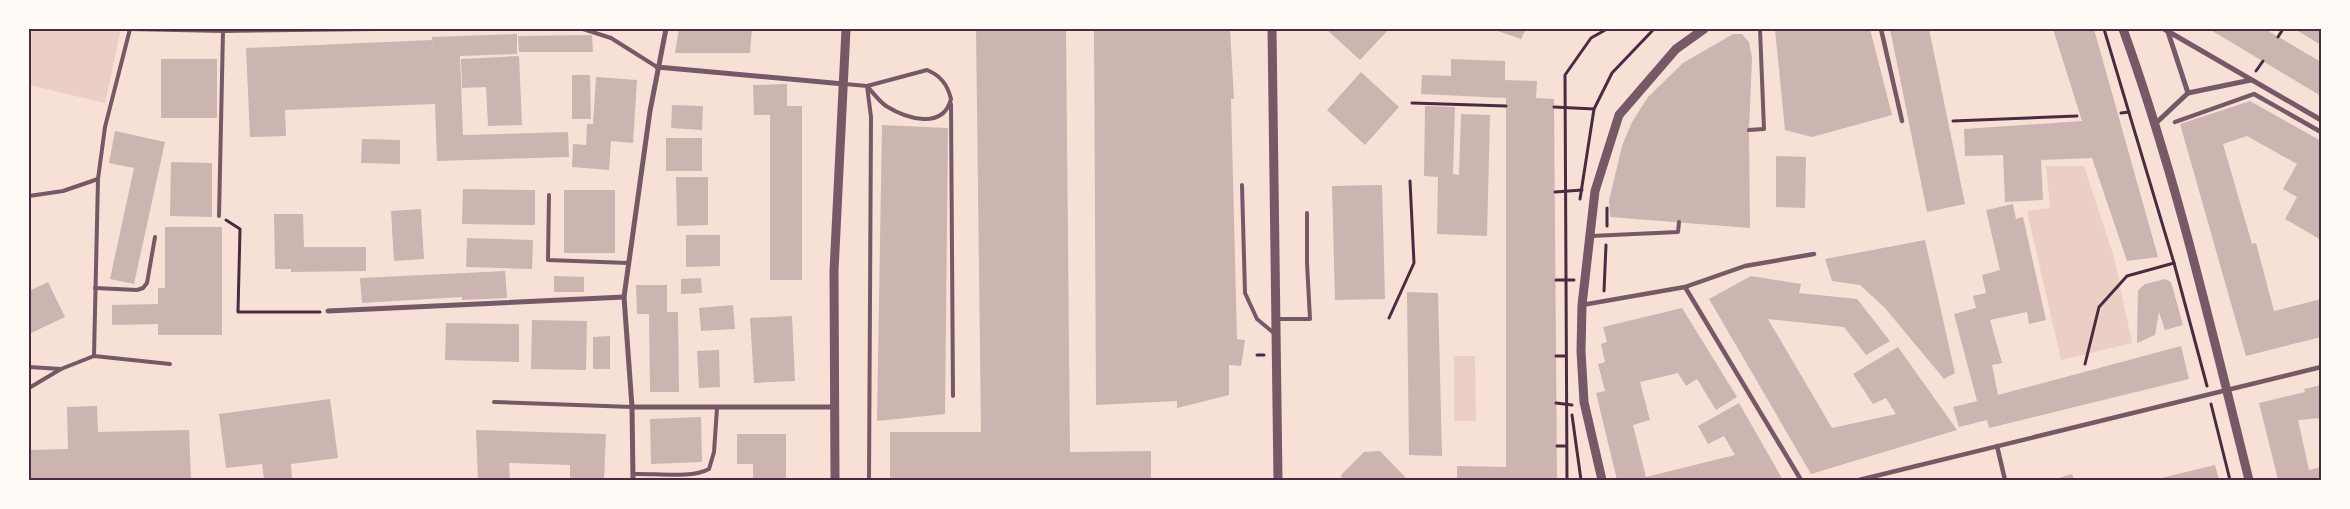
<svg xmlns="http://www.w3.org/2000/svg" width="2350" height="509" font-family="Bitter,serif">
<style>
.green{fill:#ebcfc5}
.building{fill:#ccb4b1}
.lines{fill:none;stroke-linecap:round;stroke-linejoin:round}
.path{stroke:#4a2c40;stroke-width:3}
.service{stroke:#755966;stroke-width:4}
.pedestrian{stroke:#755966;stroke-width:4.5}
.minor{stroke:#755966;stroke-width:5}
.tertiary{stroke:#755966;stroke-width:9}
.neatline{fill:none;stroke:#4a2c40;stroke-width:2}
</style>
<rect width="100%" height="100%" fill="#f7e1d7"/>
<g class="green">
<path d="M29 29H121L105 103 29 85Z"/>
<path d="M2046 166H2084L2114 257 2132 343 2061 360 2027 211 2050 208Z"/>
<path d="M1454 356H1475L1476 421H1454Z"/>
</g>
<g class="building">
<path d="M679 29H752L750 53H675Z"/>
<path d="M976 29H1066L1070 452 1151 451V480H890V432H981Z"/>
<path d="M1094 29H1230L1234 99H1231L1237 339 1245 340 1241 366 1229 365V395L1177 408V401L1096 405Z"/>
<path d="M1326 29H1389L1360 60Z"/>
<path d="M1492 29H1526L1521 39Z"/>
<path d="M1775 29H1870L1892 115 1812 137 1785 130Z"/>
<path d="M1890 29H1929L1965 204 1927 212Z"/>
<path d="M2053 29H2094L2158 257 2127 261 2092 158 2041 160 2043 200 2005 202 2003 155 1965 156 1964 129 2082 121Z"/>
<path d="M2209 29H2265L2321 62V96Z"/>
<path d="M2295 29H2321V40L2319 44Z"/>
<path d="M517 34V54L460 56 463 135 568 132 569 157 437 161 435 104 285 110 286 136 250 137 246 48 432 40 433 51 432 37Z"/>
<path d="M1733 34H1742L1749 42 1752 58 1749 130 1750 228 1610 217 1609 201 1622 146 1632 122 1648 97 1683 63Z"/>
<path d="M592 35 593 52H519L518 36Z"/>
<path d="M519 56 522 125 488 126 486 87 462 88 461 59Z"/>
<rect x="161" y="59" width="56" height="59"/>
<path d="M1451 59 1505 61V80L1537 81 1536 98 1554 99 1557 479 1457 480V466L1506 467V98L1421 94 1422 75 1451 76Z"/>
<path d="M1361 72 1399 107 1365 145 1327 110Z"/>
<path d="M572 75H590L591 119H572Z"/>
<path d="M596 77 637 80 633 143 611 141 609 170 572 167 573 144 586 145 587 124H593Z"/>
<path d="M787 84V106H802V280H770V115H754L753 85Z"/>
<path d="M2250 101 2321 141V240L2285 219 2297 197 2283 189 2297 164 2247 136 2223 144 2252 244 2256 243 2274 311 2321 299V337L2246 356 2180 124Z"/>
<path d="M672 105 703 106 702 130 671 128Z"/>
<path d="M1425 106 1455 107 1453 174 1459 175 1461 114 1490 115 1487 236 1437 234 1438 177 1424 176Z"/>
<path d="M882 125 948 128 945 414 877 421Z"/>
<path d="M115 131 165 142 134 284 110 279 134 168 109 163Z"/>
<rect x="666" y="138" width="36" height="33"/>
<path d="M362 139 400 140V164L361 163Z"/>
<path d="M1776 156 1806 157 1805 208 1776 207Z"/>
<path d="M171 162 212 163V217L170 216Z"/>
<path d="M676 177H708V225L677 226Z"/>
<path d="M1382 185 1385 299 1335 300 1332 186Z"/>
<path d="M463 189 535 190V225L462 224Z"/>
<rect x="564" y="190" width="51" height="63"/>
<path d="M2013 204 2016 219 2023 217 2046 320 2029 324 2027 312 1990 320 2002 363 1992 365 1998 395 2181 346 2189 379 1989 428 1987 420 1959 427 1953 407 1977 401 1954 314 1976 308 1973 296 1986 293 1982 275 2000 270 1986 210Z"/>
<path d="M421 209 424 259 394 261 391 211Z"/>
<path d="M274 214H303L304 247H366V271L291 272V269H275Z"/>
<path d="M165 227H222V335H158V324L112 325V305L158 304V288H165Z"/>
<path d="M686 235H720V266L686 267Z"/>
<path d="M467 238 533 240 532 269 466 267Z"/>
<path d="M1925 240 1955 373 1944 379 1885 308 1860 285 1832 281 1825 259Z"/>
<path d="M505 271 507 298 462 300V297L362 303 360 278Z"/>
<path d="M554 276 584 277V292H554Z"/>
<path d="M1751 276 1801 284 1799 293 1857 299 1890 341 1866 355 1844 327 1768 319 1832 428 1896 414 1886 398 1873 404 1853 374 1898 347 1957 430 1811 474 1709 299Z"/>
<path d="M701 278 702 293 681 294V279Z"/>
<path d="M2165 279 2171 282 2183 325 2165 330 2159 312 2155 335 2137 343 2138 290 2145 284Z"/>
<path d="M48 282 65 317 29 334V291Z"/>
<path d="M636 285H667V312H678L679 392H650L649 314H637Z"/>
<path d="M1407 292 1438 293 1442 456 1409 455Z"/>
<path d="M733 305 735 329 701 331 699 308Z"/>
<path d="M1682 308 1737 397 1716 410 1697 379 1686 386 1678 373 1640 382 1650 420 1633 425 1646 477 1735 455 1724 436 1708 444 1698 426 1739 403 1783 480H1617L1596 393 1605 391 1598 364 1605 362 1601 344 1607 342 1603 327Z"/>
<path d="M792 316 795 381 754 383 750 318Z"/>
<path d="M532 320 587 321 586 370 531 369Z"/>
<path d="M446 323 519 324V362L445 360Z"/>
<path d="M610 336V369H593V337Z"/>
<path d="M719 350 720 387 699 388 697 351Z"/>
<path d="M2321 385V418L2298 420 2309 470 2321 467V480H2278L2259 403 2305 392 2304 389Z"/>
<path d="M330 399 338 458 291 464 292 479 282 480H264L262 464 226 468 219 414Z"/>
<path d="M97 406 98 432 189 430 191 480H29V450L68 449 67 407Z"/>
<path d="M701 417 702 462 651 464 650 419Z"/>
<path d="M476 430 606 434 604 480H570V465L509 463 510 480H478Z"/>
<path d="M737 434H786V480H753V464H737Z"/>
<path d="M1380 451 1408 480H1342L1341 475 1364 452Z"/>
<path d="M2215 465 2219 480H2153Z"/>
<path d="M2072 474 2074 480H2052Z"/>
</g>
<g class="lines">
<g class="path">
<path d="M2104 29 2174 263 2207 386"/>
<path d="M2278 37 2283 29"/>
<path d="M2256 71 2263 61"/>
<path d="M1412 103 1506 106"/>
<path d="M1554 107 1594 109"/>
<path d="M2121 113 2129 112"/>
<path d="M1953 121 2077 116"/>
<path d="M1555 192 1582 190"/>
<path d="M1580 199 1594 109 1612 73 1654 29"/>
<path d="M226 220 240 229 238 312H320"/>
<path d="M1607 226V208"/>
<path d="M1556 280H1574"/>
<path d="M1604 291 1606 245"/>
<path d="M1389 318 1414 263 1410 181"/>
<path d="M1257 355H1264"/>
<path d="M1556 356H1565"/>
<path d="M2085 364 2099 307 2127 276 2174 263"/>
<path d="M1556 403 1572 405"/>
<path d="M2211 404 2230 480"/>
<path d="M1572 415 1581 480"/>
<path d="M1557 446H1566"/>
<path d="M1567 480 1565 75 1591 38 1607 29"/>
</g>
<g class="service">
<path d="M130 29 223 31 376 29"/>
<path d="M583 29 611 38 657 67"/>
<path d="M845 84 867 86C873 93 879 101 886 106 907 119 943 130 951 99 948 86 940 75 927 70L867 86 871 117 869 480"/>
<path d="M951 104 953 396"/>
<path d="M1749 130 1764 129 1760 29"/>
<path d="M1242 185 1245 293 1257 319 1275 334"/>
<path d="M549 195 548 260 628 263"/>
<path d="M29 196 63 191 98 179"/>
<path d="M219 216 223 31"/>
<path d="M1591 236 1678 232 1679 222"/>
<path d="M95 288 137 290 143 288 147 283 155 237"/>
<path d="M1276 319H1310L1307 263V213"/>
<path d="M94 356 98 179 105 127 130 29"/>
<path d="M29 367 61 369"/>
<path d="M29 388 61 369 94 356 170 364"/>
<path d="M494 402 632 407"/>
<path d="M633 474C655 473 691 479 709 469L714 452 717 408"/>
</g>
<g class="pedestrian">
<path d="M1881 29 1902 121"/>
<path d="M2175 122 2254 94 2321 132"/>
<path d="M1685 287 1801 480"/>
<path d="M1582 305 1685 287 1745 266 1814 254"/>
<path d="M1997 446 2005 480"/>
<path d="M1859 480 2321 367"/>
</g>
<g class="minor">
<path d="M2164 29 2321 120"/>
<path d="M2168 32 2188 93"/>
<path d="M657 67 844 84"/>
<path d="M2155 124 2188 93 2251 80"/>
<path d="M328 311 624 297"/>
<path d="M632 407H834"/>
<path d="M633 480 632 407 624 297 650 111 666 29"/>
</g>
<g class="tertiary">
<path d="M1272 29 1278 480"/>
<path d="M2123 29C2176 176 2211 328 2249 480"/>
<path d="M835 480 834 271 846 29"/>
<path d="M1602 480 1584 402 1581 351 1582 305 1595 191 1619 115 1676 49 1704 29"/>
</g>
</g>
<rect width="2350" height="509" fill="none" stroke="#fffaf5" stroke-width="60"/>
<rect x="30" y="30" width="2290" height="449" class="neatline"/>
</svg>
